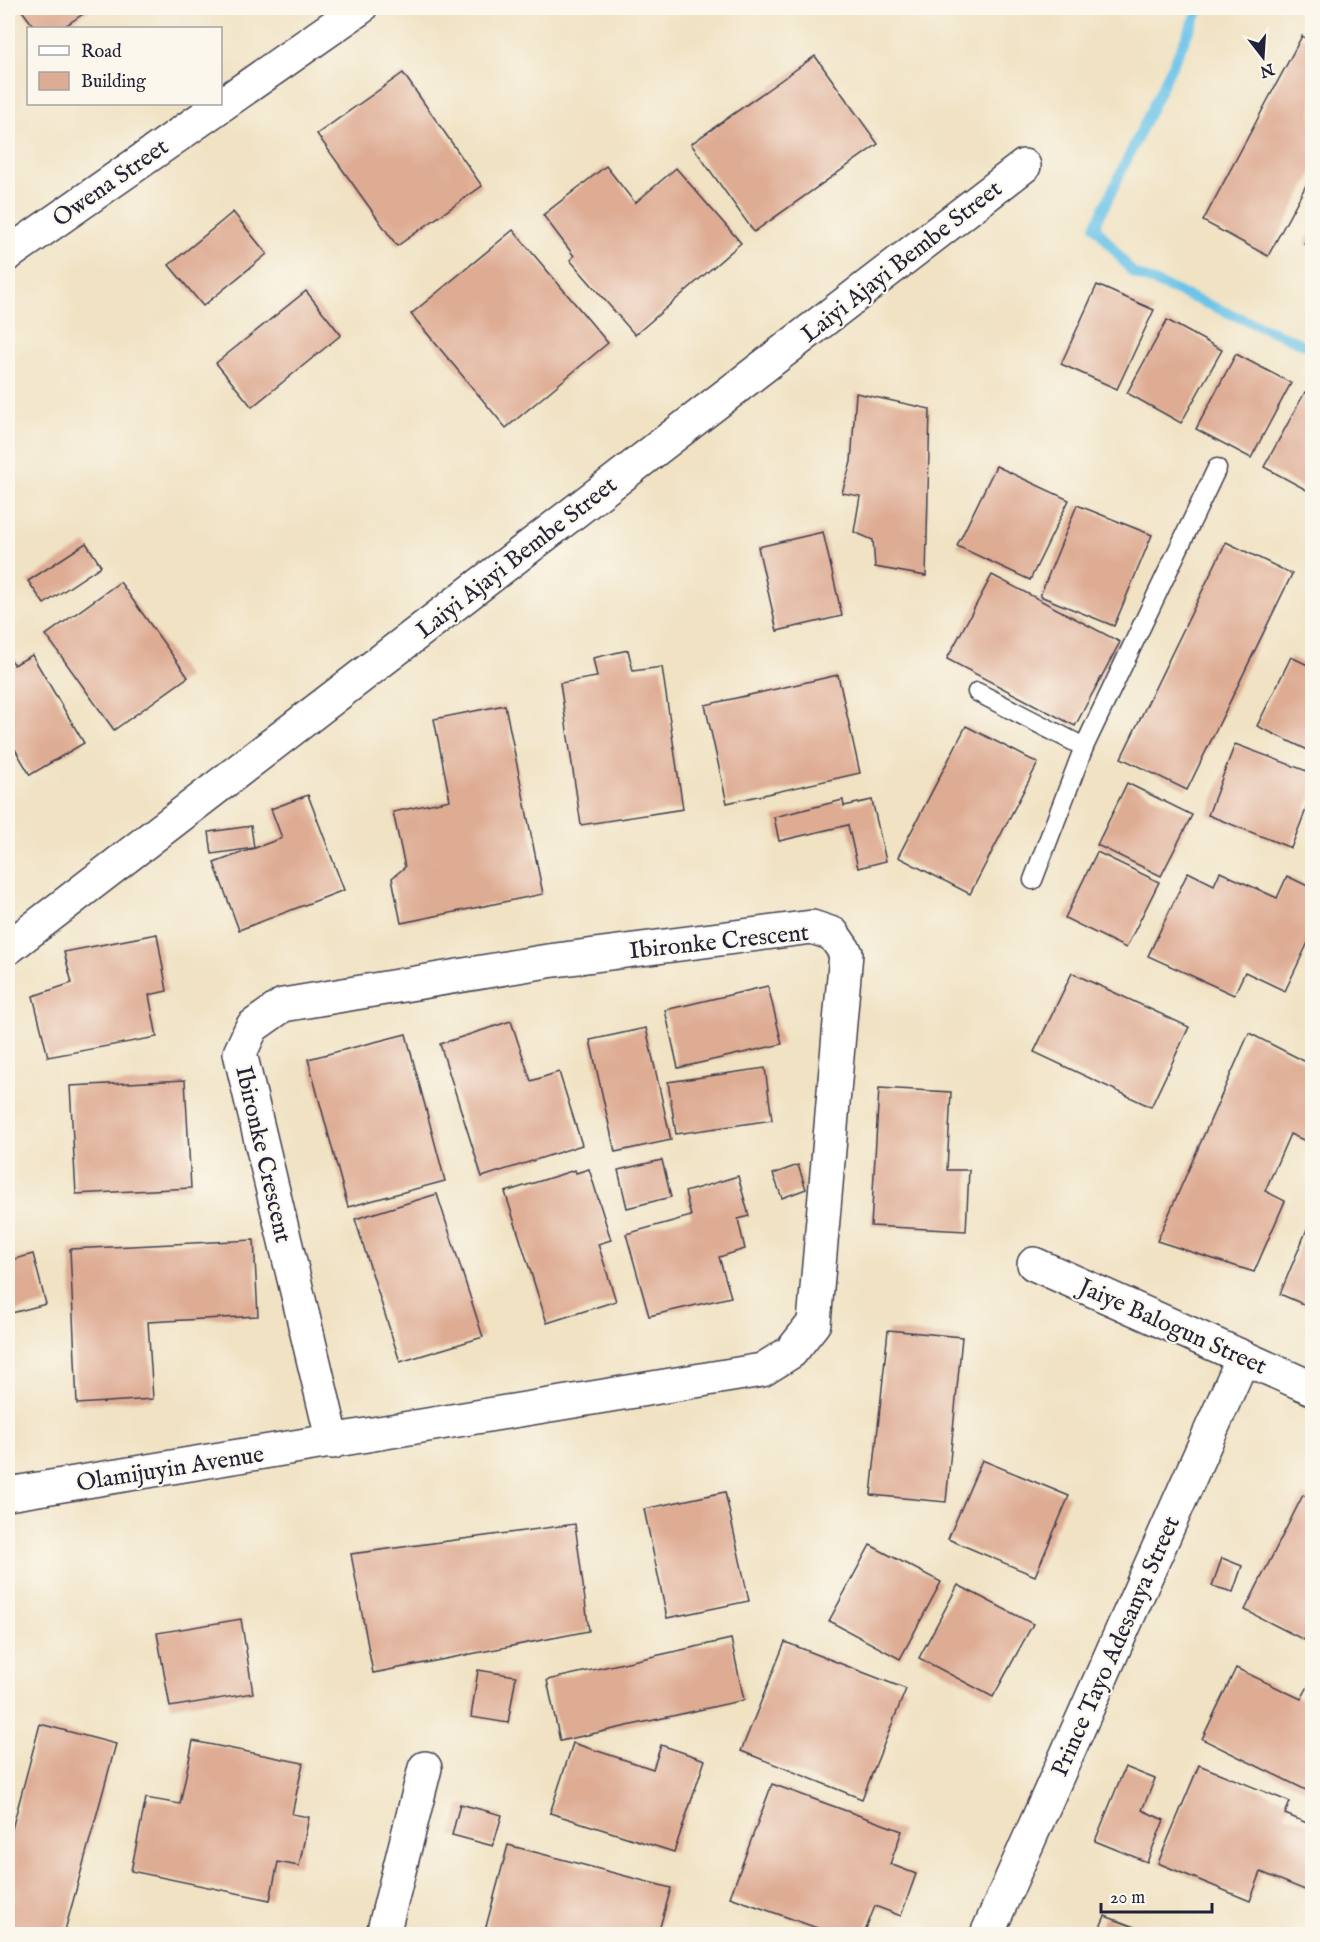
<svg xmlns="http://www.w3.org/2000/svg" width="1320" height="1942" font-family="'IM FELL English',serif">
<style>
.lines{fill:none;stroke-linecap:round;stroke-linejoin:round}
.stream{stroke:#6bc3e8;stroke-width:10}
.building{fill:#deab93}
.service-casing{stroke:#413f4f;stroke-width:21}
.minor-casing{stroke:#413f4f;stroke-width:36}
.service{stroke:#fff;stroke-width:18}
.minor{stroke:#fff;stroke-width:33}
.labels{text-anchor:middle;stroke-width:4.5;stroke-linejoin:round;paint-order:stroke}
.street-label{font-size:24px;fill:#22223b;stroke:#fbf7ec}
</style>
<rect width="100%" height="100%" fill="#fbf7ec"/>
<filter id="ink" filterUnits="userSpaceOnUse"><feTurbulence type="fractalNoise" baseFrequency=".0167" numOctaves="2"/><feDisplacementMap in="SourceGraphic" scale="12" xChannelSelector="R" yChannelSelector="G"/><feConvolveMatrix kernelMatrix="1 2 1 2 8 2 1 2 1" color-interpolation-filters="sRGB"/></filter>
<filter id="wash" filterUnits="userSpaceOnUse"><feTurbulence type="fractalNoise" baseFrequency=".008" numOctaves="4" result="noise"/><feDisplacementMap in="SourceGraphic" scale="24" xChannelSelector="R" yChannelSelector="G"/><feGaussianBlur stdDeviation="1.35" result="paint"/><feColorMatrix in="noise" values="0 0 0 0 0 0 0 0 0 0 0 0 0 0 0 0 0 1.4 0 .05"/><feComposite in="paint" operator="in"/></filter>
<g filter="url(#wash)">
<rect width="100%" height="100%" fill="#f0e2c3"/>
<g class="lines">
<path class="stream" d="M1200 8 1095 226 1133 273 1312 348"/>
</g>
<g id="blocks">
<g class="building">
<path d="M20 8H92L62 28H35Z"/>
<path d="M1302 36 1312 42V174L1268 256 1203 221Z"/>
<path d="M815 56 878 144 754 232 691 144Z"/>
<path d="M403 73 482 186 397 246 317 134Z"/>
<path d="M606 166 635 203 676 168 741 243 635 335 570 260 574 256 543 215Z"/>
<path d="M233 212 267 254 203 306 169 265Z"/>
<path d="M1312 228V248L1304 244Z"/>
<path d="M513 230 608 343 506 428 411 314Z"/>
<path d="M1097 285 1154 310 1117 389 1061 364Z"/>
<path d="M306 291 341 335 252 407 216 363Z"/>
<path d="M1167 320 1222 350 1181 423 1127 393Z"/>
<path d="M1236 354 1291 383 1251 458 1196 429Z"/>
<path d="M1305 392 1312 396V493L1264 467Z"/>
<path d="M856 393 930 409 926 576 875 567 873 540 854 532 860 496 842 493 851 462Z"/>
<path d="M996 466 1069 500 1030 580 957 546Z"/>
<path d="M1077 505 1152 535 1114 626 1040 596Z"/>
<path d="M823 532 842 616 777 631 758 547Z"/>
<path d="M1226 542 1292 574 1187 790 1121 758Z"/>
<path d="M86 543 101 566 44 604 28 581Z"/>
<path d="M992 575 1120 642 1075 726 947 659Z"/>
<path d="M120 582 188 677 114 730 46 635Z"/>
<path d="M628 650 633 671 662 667 683 809 581 825 560 683 597 677 593 658Z"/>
<path d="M8 654 14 665 32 655 84 743 30 775 8 737Z"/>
<path d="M1291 657 1312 667V752L1257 726Z"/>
<path d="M838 675 860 773 727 803 705 705Z"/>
<path d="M505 705 543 894 401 923 392 878 405 867 393 812 450 800 434 719Z"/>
<path d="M966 726 1038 763 970 894 898 857Z"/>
<path d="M1235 744 1312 773V794L1291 848 1208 815Z"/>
<path d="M1127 783 1192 815 1161 876 1097 845Z"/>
<path d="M308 795 344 890 239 930 214 863 282 838 271 809Z"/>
<path d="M843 800 844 806 872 800 886 861 858 868 848 825 779 841 774 817Z"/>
<path d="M251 826 254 848 212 854 209 832Z"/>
<path d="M1097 852 1159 882 1126 948 1065 918Z"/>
<path d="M1188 872 1214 885 1220 872 1277 898 1287 876 1312 888V934L1285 991 1245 972 1234 995 1148 956Z"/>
<path d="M157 934 167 991 149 995 157 1037 48 1057 33 996 72 983 64 952Z"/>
<path d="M1072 973 1189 1027 1151 1107 1034 1052Z"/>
<path d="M768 986 782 1044 678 1068 665 1010Z"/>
<path d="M511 1021 531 1081 559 1072 582 1145 482 1177 440 1044Z"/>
<path d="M646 1028 671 1140 615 1152 590 1040Z"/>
<path d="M1249 1033 1312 1065V1138L1310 1143 1290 1134 1265 1191 1285 1201 1254 1272 1157 1241Z"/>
<path d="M406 1034 445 1181 348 1207 308 1059Z"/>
<path d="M765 1068 772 1120 676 1134 668 1082Z"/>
<path d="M185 1080 191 1188 76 1194 70 1086Z"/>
<path d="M879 1088 951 1092 947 1170H969L966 1231 871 1226Z"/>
<path d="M662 1160 671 1197 627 1208 618 1170Z"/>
<path d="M798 1165 806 1189 782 1198 773 1174Z"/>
<path d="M589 1169 611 1240 598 1244 616 1301 547 1323 505 1192 575 1170 576 1173Z"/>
<path d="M738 1176 749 1216 738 1219 745 1249 719 1257 731 1297 649 1316 626 1234 691 1216 685 1192Z"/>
<path d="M437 1194 483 1337 400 1362 355 1219Z"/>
<path d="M1312 1217V1308L1280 1294Z"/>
<path d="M254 1240 258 1316 148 1322 153 1399 77 1404 70 1249Z"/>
<path d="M33 1254 46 1304 8 1314V1261Z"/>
<path d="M888 1330 962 1337 946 1502 871 1495Z"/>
<path d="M982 1460 1069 1496 1035 1576 948 1539Z"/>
<path d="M725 1492 749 1601 667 1618 644 1509Z"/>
<path d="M1303 1495 1312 1500V1644L1245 1610Z"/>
<path d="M575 1524 589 1631 373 1673 351 1554Z"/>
<path d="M870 1545 941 1582 900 1659 829 1621Z"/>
<path d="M1222 1558 1242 1566 1233 1592 1212 1586Z"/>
<path d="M958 1585 1033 1624 993 1697 919 1658Z"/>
<path d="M241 1619 253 1693 170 1707 157 1633Z"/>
<path d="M731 1639 744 1700 560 1741 547 1680Z"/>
<path d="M785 1642 906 1689 862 1799 741 1751Z"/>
<path d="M1236 1668 1301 1699 1310 1683 1312 1684V1793L1202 1739Z"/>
<path d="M478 1670 516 1676 508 1723 471 1717Z"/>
<path d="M40 1724 116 1744 64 1934H8V1844Z"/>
<path d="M193 1741 303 1763 292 1814 309 1817 299 1866 278 1862 270 1900 131 1871 146 1798 180 1804Z"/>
<path d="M573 1743 653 1769 661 1745 705 1760 674 1852 550 1813Z"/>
<path d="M1199 1765 1290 1802 1285 1814 1312 1825V1893L1261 1872 1250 1901 1158 1863Z"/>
<path d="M1125 1767 1155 1779 1142 1810 1164 1820 1147 1862 1095 1841Z"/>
<path d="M772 1784 902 1831 890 1864 916 1874 901 1916 875 1906 864 1934H834L730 1897Z"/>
<path d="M460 1804 502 1815 493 1846 452 1835Z"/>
<path d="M508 1845 671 1888 658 1934H484Z"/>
<path d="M1105 1916 1153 1934H1097Z"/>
</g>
</g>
</g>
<g filter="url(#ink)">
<use href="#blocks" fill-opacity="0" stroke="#413f4f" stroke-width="1.5"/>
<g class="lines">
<defs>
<g id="service">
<path d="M977 692 1084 747"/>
<path d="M1033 880 1084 747 1217 468"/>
</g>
<g id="minor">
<path d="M8 254 360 8"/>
<path d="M8 948 1024 166"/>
<path d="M1034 1264 1312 1388"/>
<path d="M8 1494 762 1370 791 1352 814 1323 846 953 833 934 812 927 548 961 283 1005 252 1027 240 1053 333 1442"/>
<path d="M383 1934 425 1768"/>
<path d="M987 1934 1243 1358"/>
</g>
</defs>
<use href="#service" class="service-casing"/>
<use href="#minor" class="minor-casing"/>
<use href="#service" class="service"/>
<use href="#minor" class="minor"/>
</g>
</g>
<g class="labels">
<g class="street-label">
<text transform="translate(110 182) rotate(-35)" y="8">Owena Street</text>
<text transform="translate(901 261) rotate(-38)" y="8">Laiyi Ajayi Bembe Street</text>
<text transform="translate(516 557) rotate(-38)" y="8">Laiyi Ajayi Bembe Street</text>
<text transform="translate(719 941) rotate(-6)" y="8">Ibironke Crescent</text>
<text transform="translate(264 1154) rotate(77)" y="8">Ibironke Crescent</text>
<text transform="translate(1173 1326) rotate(24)" y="8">Jaiye Balogun Street</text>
<text transform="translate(170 1468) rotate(-9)" y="8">Olamijuyin Avenue</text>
<text transform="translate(1115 1646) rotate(-66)" y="8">Prince Tayo Adesanya Street</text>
</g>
</g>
<rect width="1320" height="1942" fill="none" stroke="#fbf7ec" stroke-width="30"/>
<rect x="27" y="27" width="195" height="78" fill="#fbf7ec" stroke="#a4a2a5" stroke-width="1.5"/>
<rect x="39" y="46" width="30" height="9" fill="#ffffff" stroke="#a4a2a5" stroke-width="1.5"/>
<text x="81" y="57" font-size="18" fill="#22223b">Road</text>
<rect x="39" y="72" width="30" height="18" fill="#deab93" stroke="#a4a2a5" stroke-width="1.5"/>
<text x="81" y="87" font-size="18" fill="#22223b">Building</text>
<g transform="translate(1263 57) rotate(163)" stroke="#fbf7ec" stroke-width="4.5" paint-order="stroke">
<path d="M0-4.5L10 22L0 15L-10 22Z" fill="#22223b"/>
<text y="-9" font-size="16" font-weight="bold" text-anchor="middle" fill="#22223b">N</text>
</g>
<path d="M1101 1903v9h111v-9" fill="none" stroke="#22223b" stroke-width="3"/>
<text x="1110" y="1903" font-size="18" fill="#22223b" stroke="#fbf7ec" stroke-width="4.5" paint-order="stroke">20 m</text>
</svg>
